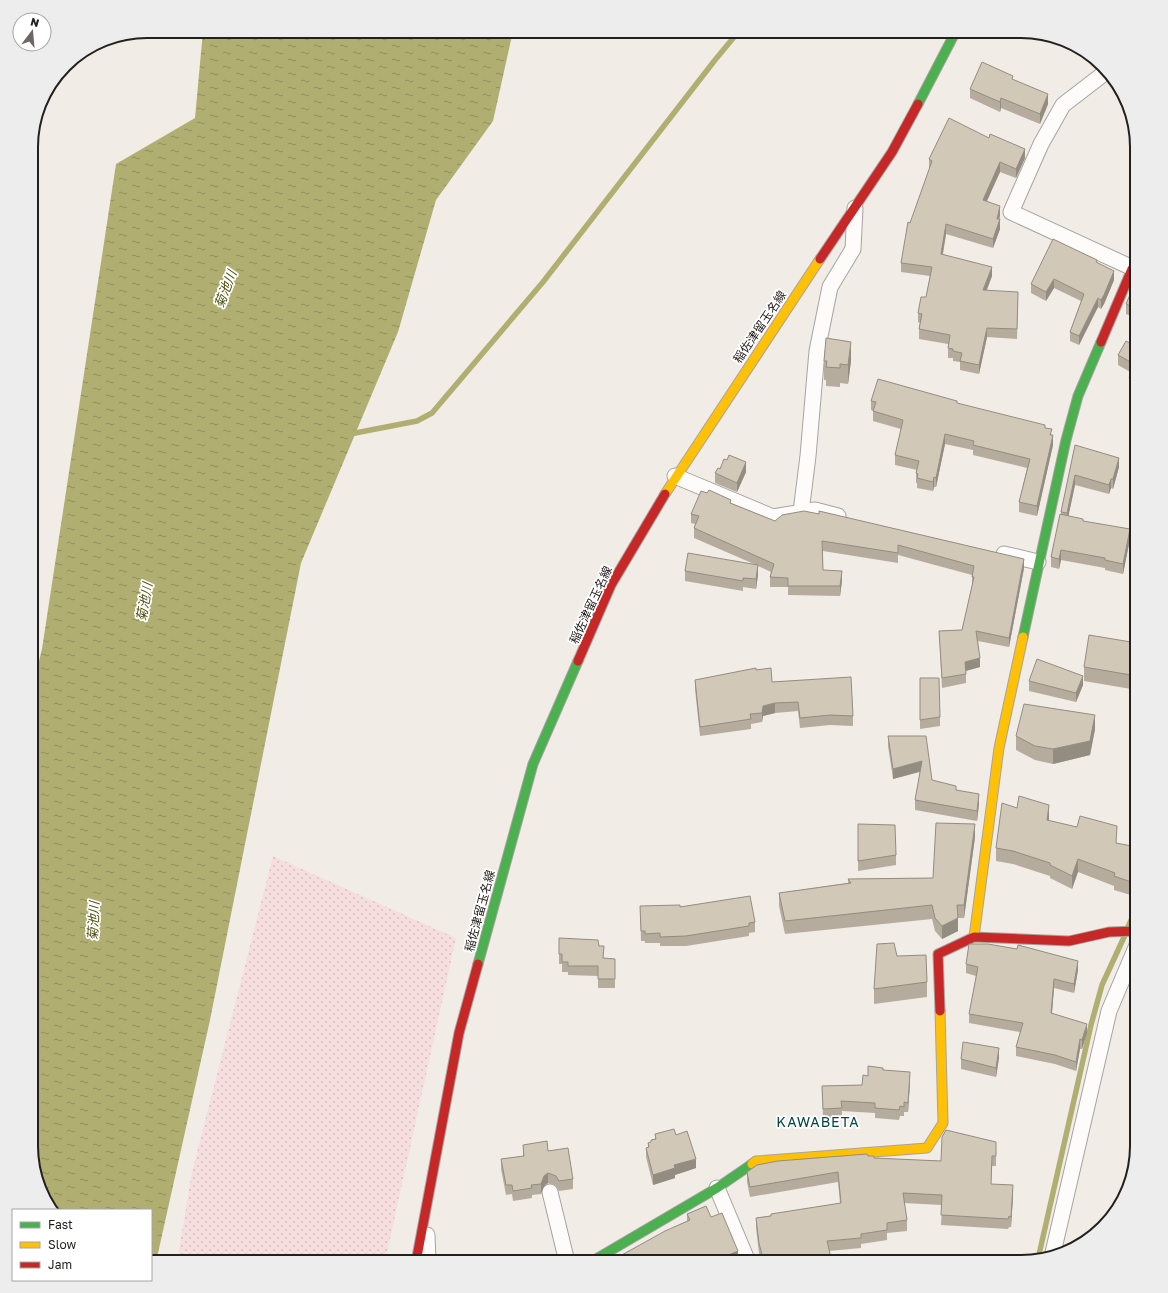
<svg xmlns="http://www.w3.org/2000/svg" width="1168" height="1293" font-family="'Golos Text','Noto Sans JP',sans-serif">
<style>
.park{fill:url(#park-dots)}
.water{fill:url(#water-ripples)}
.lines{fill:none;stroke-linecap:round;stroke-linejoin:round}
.stream{stroke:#b0af71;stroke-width:5.5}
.street-casing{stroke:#a7a3a0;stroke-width:17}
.fast-casing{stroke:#a7a3a0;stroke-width:11}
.slow-casing{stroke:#a7a3a0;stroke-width:11}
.jam-casing{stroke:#a7a3a0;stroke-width:11}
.street{stroke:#fdfcfb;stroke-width:15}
.fast{stroke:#4caf50;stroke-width:9}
.slow{stroke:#ffc107;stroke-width:9}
.jam{stroke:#c62828;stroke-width:9}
.wall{fill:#b5ac9d}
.shaded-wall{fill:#938c80}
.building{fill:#d2c8b7;stroke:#938c80}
.labels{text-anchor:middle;stroke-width:3.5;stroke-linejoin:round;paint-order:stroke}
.street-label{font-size:12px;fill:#24201d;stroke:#fff}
.water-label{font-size:13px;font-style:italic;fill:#4f500e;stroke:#fff}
.quarter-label{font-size:14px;letter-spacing:1px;fill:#034541;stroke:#fff}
.rim{fill:none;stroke:#24201d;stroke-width:2}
</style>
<defs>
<pattern id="park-dots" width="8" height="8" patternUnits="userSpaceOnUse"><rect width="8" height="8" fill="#f6dedf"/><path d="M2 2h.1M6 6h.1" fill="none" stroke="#d3bebf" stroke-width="1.8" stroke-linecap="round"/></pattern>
<pattern id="water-ripples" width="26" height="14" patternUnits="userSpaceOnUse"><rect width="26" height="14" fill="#b0af71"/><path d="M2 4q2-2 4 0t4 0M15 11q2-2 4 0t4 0" fill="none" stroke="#8f8e5c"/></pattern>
</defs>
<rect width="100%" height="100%" fill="#f2ece7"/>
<path class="park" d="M273 856 456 938 385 1262H177L192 1172Z"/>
<path class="water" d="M203 31H513L493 121 436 200 398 332 301 563 210 1020 156 1262H151V1210H52L37 1183 31 1146V693L42 649 116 164 195 118Z"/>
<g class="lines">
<g class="stream">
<path d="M350 434 417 421 432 413 543 282 715 60 739 31"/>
<path d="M1128 927 1137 907"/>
<path d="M1038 1259 1091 1025 1102 985 1125 935"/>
</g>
<defs>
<g id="street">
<path d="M1105 70 1102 75 1063 105 1041 144 1011 212 1137 270"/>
<path d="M675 476 773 517 815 510 838 516"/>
<path d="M801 512 808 456 817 351 830 287 853 249 855 208"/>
<path d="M1004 554 1038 562"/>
<path d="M717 1188 748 1262"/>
<path d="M550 1192 567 1262"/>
<path d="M427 1235 428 1262"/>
<path d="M1052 1257 1109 1011 1137 945"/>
</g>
<g id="fast">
<path d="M918 104 956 31"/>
<path d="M1023 637 1066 440 1078 396 1101 342"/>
<path d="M478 964 533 764 578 661"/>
<path d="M591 1262 717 1188 752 1164"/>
</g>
<g id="slow">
<path d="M665 494 820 259"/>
<path d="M974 937 999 748 1023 637"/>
<path d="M752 1164 756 1161 927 1148 943 1123 940 1011"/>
</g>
<g id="jam">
<path d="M820 259 892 152 918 104"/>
<path d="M1101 342 1132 269"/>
<path d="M578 661 611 585 665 494"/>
<path d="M940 1011 938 954 974 937 1069 941 1109 932 1137 931"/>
<path d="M416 1262 459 1033 478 964"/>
</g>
</defs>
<use href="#street" class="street-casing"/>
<use href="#fast" class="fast-casing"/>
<use href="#slow" class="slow-casing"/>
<use href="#jam" class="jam-casing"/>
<use href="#street" class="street"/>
<use href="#fast" class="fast"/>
<use href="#slow" class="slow"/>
<use href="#jam" class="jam"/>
</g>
<g class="wall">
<path d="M1013 80 1048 104 1040 124 1001 108 1000 112 970 98V89Z"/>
<path d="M1121 91 1129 106 1120 102Z"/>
<path d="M1025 158 1016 178 1000 172 986 201 1000 215 999 219 1000 229 993 248 946 234 943 254 992 276 987 290 1018 302 1017 339 987 337 979 374 960 370V362L953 361V358H948V344L919 339V329L920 323 918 322V313L926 297 930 276 901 272V263L930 169 929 168V159Z"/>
<path d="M1097 262 1114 280 1104 304 1101 309 1098 307 1079 345 1070 341V332L1081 301 1054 288 1046 301 1031 293V284Z"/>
<path d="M1137 278V318L1126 314V304Z"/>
<path d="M1137 335V392L1129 387V378L1132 373 1118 365V355L1132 344Z"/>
<path d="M824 361H851L848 384 840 383V387L826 386V380H824Z"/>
<path d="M871 401 957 403 1045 428 1052 435 1053 445 1037 516 1019 512V502L1027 468 973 455V450L945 444 936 487H934L933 491 917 488V483H916V473L917 470 895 465V455L901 429 873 421V411L871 410Z"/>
<path d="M1075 445 1119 467 1113 489 1111 488 1109 494 1075 485 1068 516 1083 521 1130 539 1123 574 1105 570V568L1061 560 1059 569 1051 567V557L1061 515V512Z"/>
<path d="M720 469 746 472 737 492 715 483V473Z"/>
<path d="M707 493 775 521 1024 568 1009 647 978 641 980 667 966 671V683L942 688 939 631 962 630 972 586V575L898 555V563L823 551V570L842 581 840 596 788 595V587H770V577L771 572 758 566V575L756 589 743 587V591L685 581V571L754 564 694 538V528L695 524 691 523V514Z"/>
<path d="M1137 643V690L1084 681V667Z"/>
<path d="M756 670 772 682 853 716V726L830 725 800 728 798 711 775 713 763 716 762 722 751 724V729L700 736 695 689V680Z"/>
<path d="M920 678 940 717V726L920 729Z"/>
<path d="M1029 681 1083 685 1076 702 1029 691Z"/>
<path d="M1095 729 1090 755 1053 764 1035 760 1016 750V736Z"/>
<path d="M888 736 932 780 956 790 979 804 977 821 915 810V800L920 772 893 779 888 746Z"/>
<path d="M1017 808 1049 818V821L1117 844 1137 861 1134 896 1114 890V886L1078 872 1072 889 1050 878V876L1013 864 996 861V848Z"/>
<path d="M858 824 896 855V865L858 871Z"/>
<path d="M975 837 964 918H958V931L942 939 935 931 932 919 785 934 779 906V893L848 883V879L933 878Z"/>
<path d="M640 906 680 907 755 922V932L749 933V936L686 946H660V943H645V941H641Z"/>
<path d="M559 938 599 946 604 958 615 959V988H598V976L568 975V972H562V964H559Z"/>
<path d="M897 956 927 982V997L874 1004V989Z"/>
<path d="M966 964 1078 970 1074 993 1054 988 1052 1014 1087 1033 1082 1049H1080L1076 1071 1055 1064 1016 1056V1047L1020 1032 969 1023V1014L976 976 966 973Z"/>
<path d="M999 1058 996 1077 961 1069V1059Z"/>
<path d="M883 1070 910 1082 908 1112H904V1116H900L899 1120 875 1118V1113L842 1111V1118H823L822 1086 862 1085 868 1076Z"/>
<path d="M655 1134 676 1135 696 1168 675 1175V1178L653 1185 646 1157V1148L648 1147V1143L651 1142V1140L655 1139Z"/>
<path d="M523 1145 548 1151 573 1179V1189L559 1191 556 1186 548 1183 544 1186 541 1194 532 1195V1198L513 1201 512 1194 506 1195 501 1169V1159L523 1156Z"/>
<path d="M996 1153V1166H992L991 1184 1013 1196 1011 1227H1009L1008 1229 941 1225 942 1205 904 1203 907 1220V1231L887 1233V1240L861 1244V1248L829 1251 832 1262H761L759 1253 756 1228V1218L840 1203 838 1182 750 1197 747 1182V1172L868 1156 874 1158 941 1161Z"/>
<path d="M687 1214 711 1217 738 1260 734 1262H608L687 1221Z"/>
</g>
<g class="shaded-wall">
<path d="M1048 94V104L1040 124V114Z"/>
<path d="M1001 98V108L1000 112V102Z"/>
<path d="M1025 149V158L1016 178V169Z"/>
<path d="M1000 162V172L983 210V200Z"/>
<path d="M1000 206V215L998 225 1000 219V229L993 248V239Z"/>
<path d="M946 224V234L941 263V254Z"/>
<path d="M992 267V276L983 299V290Z"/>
<path d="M1114 271V280L1104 304 1101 309V300Z"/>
<path d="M1054 279V288L1046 301V292Z"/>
<path d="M1098 298V307L1079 345V336Z"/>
<path d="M987 328V337L979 374V365Z"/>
<path d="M851 342V361L848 384V365Z"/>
<path d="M945 434V444L936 487V478Z"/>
<path d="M1053 435V445L1037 516V506Z"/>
<path d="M1119 458V467L1113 489V479Z"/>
<path d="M746 462V472L737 492V483Z"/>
<path d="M1075 475V485L1067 523V513Z"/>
<path d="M934 477V487L933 491V482Z"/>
<path d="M1111 479V488L1109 494V485Z"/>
<path d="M1130 529V539L1123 574V564Z"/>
<path d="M1061 550V560L1059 569V559Z"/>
<path d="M1024 559V568L1009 647V638Z"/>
<path d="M758 565V575L756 589V579Z"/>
<path d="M842 571V581L840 596V586Z"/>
<path d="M980 658V667L965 671V662Z"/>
<path d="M1083 676V685L1076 702V693Z"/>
<path d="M775 703V713L763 716 762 722V713L763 706Z"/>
<path d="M1095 715V729L1090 755 1053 764V749Z"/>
<path d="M922 761V771L893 779V769Z"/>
<path d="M979 794V804L977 821V811Z"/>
<path d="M1049 805V818L1047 833V820Z"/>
<path d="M975 824V837L964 918V905Z"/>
<path d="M1137 847V861L1134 896V883Z"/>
<path d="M1078 859V872L1072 889V876Z"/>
<path d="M958 918V931L942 939V926Z"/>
<path d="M1078 961V970L1074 993V984Z"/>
<path d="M1054 979V988L1051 1023V1013Z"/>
<path d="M1087 1024V1033L1082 1049V1040Z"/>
<path d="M1080 1039V1049L1076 1071V1062Z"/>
<path d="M999 1048V1058L996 1077V1068Z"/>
<path d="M910 1072V1082L908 1112V1103Z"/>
<path d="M696 1159V1168L675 1175V1178L653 1185V1175L674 1165Z"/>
<path d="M548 1173V1183L544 1186 541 1194V1184L544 1176Z"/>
<path d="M1013 1185V1196L1011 1227V1217Z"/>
<path d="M738 1251V1260L734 1262H712Z"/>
</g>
<g class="building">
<path d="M982 62 1013 76 1012 79 1048 94 1040 114 1001 98 1000 102 970 89Z"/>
<path d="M949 118 989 138 990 134 1025 149 1016 169 1000 162 983 200 1000 206 997 219H1000L993 239 946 224 941 254 992 267 983 290 1018 292 1017 329 987 328 979 365 960 361 962 353 953 351V349L948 348 950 335 919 329 922 314 918 313 921 297H926L932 267 901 263 908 222 910 223 932 161 929 159Z"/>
<path d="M1053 239 1097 260 1096 262 1114 271 1104 295 1101 300 1098 298 1079 336 1070 332 1084 294 1054 279 1046 292 1031 284Z"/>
<path d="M1137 278V309L1126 304Z"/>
<path d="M1137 335V382L1129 378 1136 365 1118 355 1126 341 1132 344Z"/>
<path d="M826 338 851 342 848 365 840 364V368L826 367 827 361H824Z"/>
<path d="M878 379 957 401V403L1045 425V428L1052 429 1050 435H1053L1037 506 1019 502 1030 459 973 445 974 441 945 434 936 478 934 477 933 482 917 478 918 474 916 473 919 461 895 455 903 420 873 411 876 402 871 401Z"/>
<path d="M1075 445 1119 458 1113 479H1111L1109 485 1075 475 1067 513 1061 512Z"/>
<path d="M729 455 746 462 737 483 715 473 718 468 720 469 724 459 727 460Z"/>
<path d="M709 490 731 500 730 503 775 521 782 515 804 511 819 514V511L1024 559 1009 638 976 631 980 658 965 662 966 674 942 678 939 631 962 630 974 577H972L974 566 898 545V553L822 541 823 570 842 571 840 586H788V578L770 577 774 564 694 528 699 516 691 514 701 491 707 493Z"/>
<path d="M1060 514 1083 519V521L1130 529 1123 564 1105 560V558L1061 550 1059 559 1051 557Z"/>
<path d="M688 553 758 565 756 579 743 578V581L685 571Z"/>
<path d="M1089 635 1137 643V676L1084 667Z"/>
<path d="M1037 659 1083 676 1076 693 1029 681Z"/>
<path d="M756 668V670L771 668 772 682 851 677 853 716 830 715 800 718 798 702 775 703 763 706 762 713 750 714 751 719 700 727 695 680Z"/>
<path d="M920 678H939L940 717 920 720Z"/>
<path d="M1024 704 1095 715 1090 741 1053 749 1035 746 1016 736Z"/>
<path d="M888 736H926L932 780 956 786V790L979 794 977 811 915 800 922 761 893 769Z"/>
<path d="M1019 796 1049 805 1047 820 1077 827 1080 816 1117 826 1116 843 1137 847 1134 883 1114 876 1115 873 1078 859 1072 876 1050 865V863L1013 851 996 848 1002 803 1017 808Z"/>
<path d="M936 823 975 824 964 905H957L958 918 942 926 935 918 932 905 785 921 779 893 851 883 848 879 933 878Z"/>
<path d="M858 824 895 825 896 855 858 861Z"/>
<path d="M750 896 755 922 749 923V926L686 936 660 937V933L645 934V931H641L640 906 680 905V907Z"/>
<path d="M559 938 598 940 599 946H604L603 958 615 959V979H598V966H568V962H562V954H559Z"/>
<path d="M894 943 897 956 926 955 927 982 874 989 877 944Z"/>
<path d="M969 944H988L1017 949 1018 945 1078 961 1074 984 1054 979 1051 1013 1087 1024 1082 1040 1080 1039 1076 1062 1055 1055 1016 1047 1023 1023 969 1014 978 967 966 964Z"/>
<path d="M963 1042 999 1048 996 1068 961 1059Z"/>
<path d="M868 1066 883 1068V1070L910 1072 908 1103 904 1102V1107L900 1106 899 1110 875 1108V1103L841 1101 842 1108 823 1109 822 1086 862 1085 863 1075 868 1076Z"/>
<path d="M674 1129 676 1135 687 1131 696 1159 674 1165 675 1168 653 1175 646 1148 649 1147 648 1143 651 1142V1140L656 1139 655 1134Z"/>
<path d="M946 1130 996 1142V1156H992L991 1184 1013 1185 1011 1217 1009 1216 1008 1219 941 1215 942 1195 903 1193 907 1220 887 1223V1230L861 1234V1238L827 1241 832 1262H764L759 1243 756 1218 771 1216V1214L841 1203 838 1172 750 1187 747 1172 757 1165 778 1161 867 1154 868 1156H874V1158L941 1161 942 1137Z"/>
<path d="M547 1141 548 1151 568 1148 573 1179 559 1181 556 1176 548 1173 544 1176 541 1184 531 1185 532 1188 513 1191 512 1185H506L501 1159 524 1156 523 1145Z"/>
<path d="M706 1206 711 1217 722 1213 738 1251 712 1262H608L620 1256 665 1231 690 1220 687 1214Z"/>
<path d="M969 1260 991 1262H951Z"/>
</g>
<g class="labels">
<g class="street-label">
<text transform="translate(760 327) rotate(-56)" y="4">稲佐津留玉名線</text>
<text transform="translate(591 605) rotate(-65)" y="4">稲佐津留玉名線</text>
<text transform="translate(480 911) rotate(-75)" y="4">稲佐津留玉名線</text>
</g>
<g class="water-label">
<text transform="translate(225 289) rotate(-69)" y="5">菊池川</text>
<text transform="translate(144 602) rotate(-80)" y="5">菊池川</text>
<text transform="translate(93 921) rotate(-87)" y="5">菊池川</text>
</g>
<g class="quarter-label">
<text x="818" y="1127">KAWABETA</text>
</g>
</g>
<path d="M0 0H1168V1293H0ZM147 38H1021A109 109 0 0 1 1130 147V1146A109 109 0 0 1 1021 1255H147A109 109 0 0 1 38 1146V147A109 109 0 0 1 147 38Z" fill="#ededed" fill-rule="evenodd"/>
<path class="rim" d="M147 38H1021A109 109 0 0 1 1130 147V1146A109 109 0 0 1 1021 1255H147A109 109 0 0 1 38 1146V147A109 109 0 0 1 147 38Z"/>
<rect x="12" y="1209" width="140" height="72" fill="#ffffff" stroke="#a7a6a5"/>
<rect x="20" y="1222" width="20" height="6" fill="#4caf50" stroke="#a7a6a5"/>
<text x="48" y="1229" font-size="12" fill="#24201d">Fast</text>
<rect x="20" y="1242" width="20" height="6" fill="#ffc107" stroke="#a7a6a5"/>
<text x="48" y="1249" font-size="12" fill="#24201d">Slow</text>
<rect x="20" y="1262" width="20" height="6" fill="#c62828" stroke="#a7a6a5"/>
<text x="48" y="1269" font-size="12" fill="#24201d">Jam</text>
<g transform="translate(32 32) rotate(16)"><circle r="19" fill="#ffffff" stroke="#a7a6a5"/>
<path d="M0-3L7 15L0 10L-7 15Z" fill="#6c6764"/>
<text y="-6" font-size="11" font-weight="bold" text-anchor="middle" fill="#24201d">N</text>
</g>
</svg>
